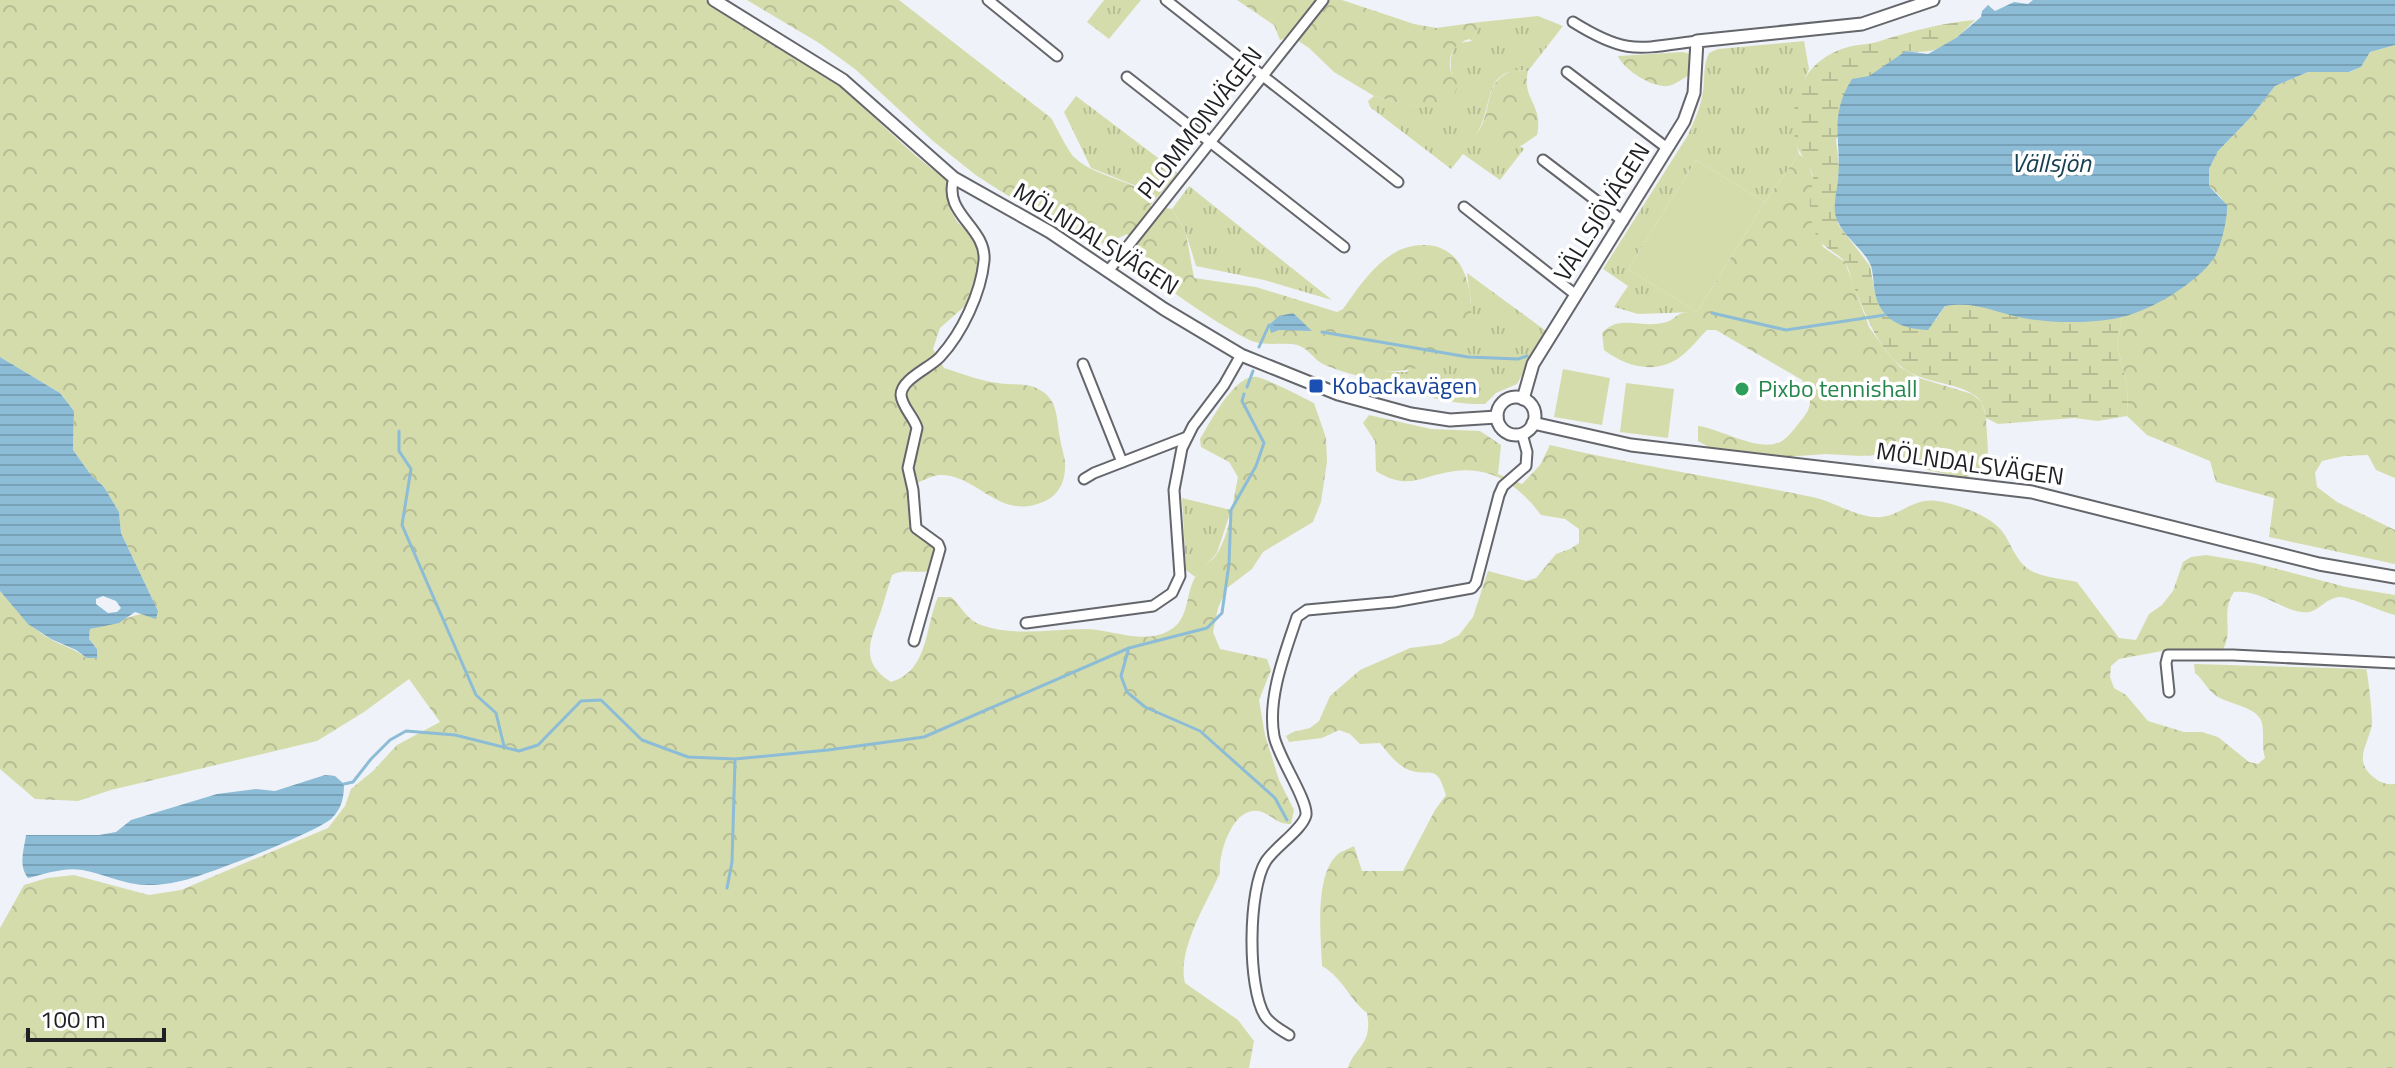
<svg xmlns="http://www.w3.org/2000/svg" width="2395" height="1068" font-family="'Titillium Web',sans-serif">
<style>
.grass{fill:url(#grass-tufts)}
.forest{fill:url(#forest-crowns)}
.wetland{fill:url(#wetland-marsh)}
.pitch{fill:#d5dcac}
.water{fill:url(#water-rules);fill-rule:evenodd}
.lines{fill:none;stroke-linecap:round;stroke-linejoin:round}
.stream{stroke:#8cbcd6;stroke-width:3}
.minor-casing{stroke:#64666c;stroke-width:13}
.tertiary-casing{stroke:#64666c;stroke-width:15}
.minor{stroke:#fff;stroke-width:9}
.tertiary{stroke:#fff;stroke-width:11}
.transit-dot{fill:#1a4fb4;stroke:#fff;stroke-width:3}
.leisure-dot{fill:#2e9e5b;stroke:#fff;stroke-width:3}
.labels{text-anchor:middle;stroke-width:7;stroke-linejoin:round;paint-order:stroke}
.street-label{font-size:24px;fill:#1f2023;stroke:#fff}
.transit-label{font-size:24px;fill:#164399;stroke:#fff;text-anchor:start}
.leisure-label{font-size:24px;fill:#27864d;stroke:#fff;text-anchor:start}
.water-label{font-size:26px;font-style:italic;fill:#173f53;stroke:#fff}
</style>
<defs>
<pattern id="grass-tufts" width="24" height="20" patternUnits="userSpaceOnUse" patternTransform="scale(2)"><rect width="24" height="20" fill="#d5dcac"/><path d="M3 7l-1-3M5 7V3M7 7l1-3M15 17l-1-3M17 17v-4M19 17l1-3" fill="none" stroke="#b6bc94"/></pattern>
<pattern id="forest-crowns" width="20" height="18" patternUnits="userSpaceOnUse" patternTransform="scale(2)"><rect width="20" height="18" fill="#d5dcac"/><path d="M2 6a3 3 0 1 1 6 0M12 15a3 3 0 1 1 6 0" fill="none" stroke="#b6bc94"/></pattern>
<pattern id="wetland-marsh" width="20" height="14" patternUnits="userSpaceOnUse" patternTransform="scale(2)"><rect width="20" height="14" fill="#d5dcac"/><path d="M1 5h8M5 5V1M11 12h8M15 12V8" fill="none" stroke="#b6bc94"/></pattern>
<pattern id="water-rules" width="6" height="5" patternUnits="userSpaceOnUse" patternTransform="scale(2)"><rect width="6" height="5" fill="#8cbcd6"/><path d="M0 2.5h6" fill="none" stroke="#78a1b7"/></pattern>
</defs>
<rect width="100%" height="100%" fill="#eff2f8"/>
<g class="grass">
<path d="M1104 0H1141L1109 39 1087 22Z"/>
<path d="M1538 16 1563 26 1528 71C1481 66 1495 107 1476 135L1508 149 1521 147 1524 149 1500 180 1463 154 1451 169 1370 107 1368 101 1374 96 1415 107 1452 101C1458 79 1442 62 1458 43L1472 41 1480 22Z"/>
<path d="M1804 41 1809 69 1801 87 1795 137 1799 154 1765 202 1696 160 1628 269 1697 312 1638 314 1614 307 1628 286 1603 269 1688 135C1694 121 1701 107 1703 91 1705 77 1703 65 1709 53L1718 49Z"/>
<path d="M1076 96 1178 173 1150 206 1149 194 1136 186 1091 168 1064 112Z"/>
<path d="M1189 186 1332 300 1264 280 1196 266 1186 233 1172 209Z"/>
<path d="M1467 273 1546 331 1517 384 1496 393 1485 404C1443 405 1404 390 1365 377L1381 372H1407L1471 303Z"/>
<path d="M1182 498 1231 510 1217 553 1195 577 1186 570Z"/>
</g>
<g class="forest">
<path d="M0 0H705L714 7C750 29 792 50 826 75 869 108 904 151 949 181L947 197 951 211 958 223 973 234 981 254 976 287 966 305 940 328 933 349 944 368C961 373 980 381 998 383 1009 385 1023 383 1034 387 1059 397 1056 417 1060 438 1061 446 1064 454 1065 462 1066 480 1060 495 1043 502 999 521 977 474 940 475 930 476 920 482 911 486L920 528 933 541 938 553 928 571C914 574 904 568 892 575 888 587 885 599 881 611 871 640 858 661 891 682 929 671 925 626 938 597H951C961 606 968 621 981 625 1015 637 1051 629 1085 629 1112 629 1144 646 1170 630 1190 619 1185 593 1196 576 1201 567 1211 562 1217 554 1230 533 1233 500 1238 477L1229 462 1201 447 1200 439C1210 423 1235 373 1257 377 1267 379 1302 397 1314 403L1326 438 1327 462 1321 502 1313 522 1263 552 1252 569 1227 588 1218 608 1213 632 1220 649 1267 659 1271 670 1259 700 1265 735 1279 780 1294 810 1291 824C1278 825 1273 816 1262 812 1234 802 1218 853 1220 873 1206 904 1177 950 1185 983L1238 1020 1254 1041 1249 1068H0V928L24 885 47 878 74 875 149 895 181 890 328 828 345 806 351 789 373 771 397 745 440 722 409 679 364 712 317 741 111 790 78 801 35 799 0 769V591C16 609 31 629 52 640 64 646 76 650 87 658L97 649 89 639 90 629C114 624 134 613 158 611L121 533 119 512 104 487 91 475 73 450 74 411 60 393 0 357Z"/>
<path d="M747 0H899L1051 118C1057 128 1068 151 1074 157 1094 176 1126 179 1149 194L1150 206 1172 209 1186 233 1194 278 1256 287 1337 312 1343 309C1363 281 1387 243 1426 245 1462 247 1471 282 1471 312 1472 324 1473 337 1464 346 1443 367 1411 370 1385 372 1378 372 1373 376 1367 377 1360 378 1328 367 1321 363 1312 357 1308 348 1297 345 1283 342 1269 346 1255 342 1240 338 1186 302 1172 291 1157 280 1145 250 1127 234L1106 244 1090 241 1010 197 977 176 933 141 855 69 819 43Z"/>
<path d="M1237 0H1342L1414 24 1436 28 1480 22 1472 41 1469 39C1450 45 1446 60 1453 78L1459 81 1452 101 1445 107H1414L1374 96 1334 72 1309 48 1291 36 1280 40 1274 25Z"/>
<path d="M2395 45V478L2376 470 2368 455 2344 456 2322 461 2315 473 2317 487 2337 502 2395 530V564L2269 537 2274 498 2216 482 2210 461 2147 435 2127 416 2128 390 2117 344 2122 317C2162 301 2216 278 2222 230 2226 206 2230 204 2209 186V169L2218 151 2251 117 2275 86 2308 72H2350L2361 67 2370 52Z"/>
<path d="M1683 52 1690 54 1691 74C1685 77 1675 85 1668 86 1652 88 1623 69 1618 56Z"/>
<path d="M1514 70 1528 71C1521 99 1544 104 1537 135L1518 148 1496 151 1476 135C1495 109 1481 81 1514 70Z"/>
<path d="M1799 154 1807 160 1814 180 1810 201 1823 247 1845 262 1869 327 1887 352 1900 367 1919 378 1972 394 1982 402 1986 418 1988 452 1985 465 1979 472 1965 478 1927 470 1890 454 1861 456 1826 454 1771 458 1720 453 1698 441V426C1722 429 1761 454 1782 441 1790 436 1797 425 1803 418 1814 405 1811 393 1802 380L1716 330H1707C1700 337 1693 346 1685 353 1660 376 1628 368 1604 350L1602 333C1618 314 1641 328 1662 323 1679 320 1672 311 1697 312L1765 202Z"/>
<path d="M1369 415 1431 429 1480 431 1501 445 1498 474 1522 484 1540 465 1550 445C1636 465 1724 479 1812 497 1833 501 1854 516 1875 517 1898 519 1912 497 1937 501 1957 504 1989 515 2002 531 2013 546 2016 565 2036 573 2048 578 2064 579 2077 582L2119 638 2136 640 2149 614 2162 605 2173 591 2183 562 2191 557 2206 555 2254 563 2346 587 2395 595V615C2382 612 2350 597 2341 597 2324 597 2319 615 2301 612 2278 608 2259 589 2234 592 2220 613 2234 631 2223 649H2173L2119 659 2111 666 2110 677 2114 688 2126 695 2148 721 2184 732H2202L2218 737 2249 762 2258 764 2265 758C2261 746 2265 731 2261 720 2255 708 2233 704 2222 699 2209 694 2205 681 2195 673L2194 664 2366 669C2368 672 2373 720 2372 724 2369 743 2353 760 2372 776 2379 782 2386 785 2395 784V1068H1348C1355 1046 1373 1045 1367 1013 1349 999 1343 978 1322 966 1321 937 1314 877 1337 855 1341 851 1349 849 1354 846L1362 871H1403L1435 810 1446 795C1436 762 1432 778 1409 770 1397 765 1388 753 1380 743L1360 744 1350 734 1339 730 1322 738 1289 742 1286 736 1293 732 1310 728 1319 721 1330 696 1360 670 1410 648 1441 644 1459 635 1473 617 1488 571 1526 581 1536 578 1556 554 1570 549 1579 543V529L1565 519 1541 515C1520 487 1493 466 1455 471 1422 475 1409 492 1376 471L1375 441 1363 423Z"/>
</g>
<path class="wetland" d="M1975 20C1951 44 1940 55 1906 51L1836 139 1839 167 1838 224 1870 266 1876 298 1936 320 1945 306 1967 303 2070 322 2122 317 2117 344 2128 390 2127 416 2098 421 2074 418 1998 424 1986 418C1985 413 1984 406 1981 401 1965 381 1920 385 1899 365 1876 343 1866 316 1854 287 1851 280 1850 271 1846 264 1839 251 1820 250 1814 230 1811 222 1809 209 1810 200 1810 192 1814 184 1813 176 1809 161 1798 155 1795 139 1789 97 1804 61 1845 48 1856 44 1869 45 1880 41 1912 31 1941 23 1975 20Z"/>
<g class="pitch">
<path d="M1696 160 1765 202 1697 312 1628 269Z"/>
<path d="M1563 369 1610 378 1602 425 1554 417Z"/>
<path d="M1626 383 1674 389 1668 438 1620 432Z"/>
</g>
<g class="water">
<path d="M2033 0H2395V45L2370 52 2361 67 2349 72H2308L2275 86 2251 117 2218 151 2209 169V186L2227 205C2228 217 2221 248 2214 258 2197 283 2152 310 2122 317 2095 324 2051 323 2023 318 1993 312 1977 301 1945 306L1928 330C1905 329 1883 322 1876 297 1873 287 1874 276 1871 266 1864 249 1845 238 1838 222 1831 208 1837 194 1838 180 1842 140 1828 117 1852 79L1869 76 1906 51 1928 54 1956 38 1981 17 1982 11 1988 5 1995 11 2014 2 2028 4Z"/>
<path d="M1293 313 1312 331 1279 330 1271 333 1269 325 1279 316Z"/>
<path d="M0 357 60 393 74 411 73 450 91 475 104 487 119 512 121 533 158 611 156 619 135 612 119 623 90 629 89 639 97 649V658H87L76 650 51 639 28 624 0 591ZM103 596 116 601 121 608 117 612 108 613 96 604V599Z"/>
<path d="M325 775 335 776 344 784C344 797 342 808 332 818 320 831 207 875 185 880 174 883 159 885 148 885 124 885 105 874 82 870 64 867 45 874 28 878 18 865 24 850 26 835H99L116 832 131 820 217 794 256 789 275 791Z"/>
</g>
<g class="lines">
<g class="stream">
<path d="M1712 313 1786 330 1885 315"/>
<path d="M1322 332 1468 357 1518 359 1527 356"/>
<path d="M1259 347 1269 325 1273 326"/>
<path d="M1247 387 1253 371"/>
<path d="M399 431V451L411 469 402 525 476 695 496 713 504 746"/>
<path d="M1128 651 1121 676 1127 692 1145 707 1200 731 1275 798 1287 820"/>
<path d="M344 784 353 782 371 759 390 740 406 731 455 735 519 751 538 745 581 701 601 700 642 740 688 757 735 759 828 750 924 737 1129 648 1207 628 1222 613 1229 564 1231 510 1256 466 1264 443 1242 401 1244 394"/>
<path d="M727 888 732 862 735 761"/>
</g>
<defs>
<g id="minor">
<path d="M988 0 1057 56"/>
<path d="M1166 0 1398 182"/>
<path d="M1573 22C1626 55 1637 49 1697 41"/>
<path d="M1567 72 1667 148"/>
<path d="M1127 77 1344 247"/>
<path d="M1543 160 1623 221"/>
<path d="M1464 207 1576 295"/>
<path d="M1109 270 1323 0"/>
<path d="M1083 364 1122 462"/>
<path d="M1084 479 1094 473 1187 437"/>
<path d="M1026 623 1153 606 1172 593 1180 576 1174 490 1182 448 1193 426 1224 385 1241 355"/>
<path d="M914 641 940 549 938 544 916 528 913 490 908 468 917 428C914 417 902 407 901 395 901 379 930 368 940 357 962 333 981 293 984 261 987 227 942 214 954 178"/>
<path d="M2169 692 2166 663 2168 655H2233L2395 663"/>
<path d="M1289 1035C1281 1030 1271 1025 1265 1016 1247 987 1248 889 1266 861 1275 847 1303 829 1306 815 1308 800 1278 757 1274 736 1267 698 1285 653 1297 617L1307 610 1394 602 1472 588 1476 583 1499 495 1503 486 1526 466 1527 452 1522 434"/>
</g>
<g id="tertiary">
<path d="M714 0 843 80 954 178 1050 232 1164 309 1241 355 1338 394 1411 414 1450 420 1497 417"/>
<circle cx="1516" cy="416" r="19"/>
<path d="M1523 399 1533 364 1684 121 1694 93 1697 41 1862 24 1933 0"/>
<path d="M1533 423 1631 445 2032 492 2319 564 2395 577"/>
</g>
</defs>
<use href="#minor" class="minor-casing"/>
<use href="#tertiary" class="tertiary-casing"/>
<use href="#minor" class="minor"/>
<use href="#tertiary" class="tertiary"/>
</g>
<rect class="transit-dot" x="1308" y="378" width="16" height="16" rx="4"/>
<circle class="leisure-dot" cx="1742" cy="389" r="8"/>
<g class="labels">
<g class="street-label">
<text transform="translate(1200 123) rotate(-52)" y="8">PLOMMONVÄGEN</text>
<text transform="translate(1602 212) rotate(-58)" y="8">VÄLLSJÖVÄGEN</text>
<text transform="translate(1096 239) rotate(32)" y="8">MÖLNDALSVÄGEN</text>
<text transform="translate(1970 464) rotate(8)" y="8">MÖLNDALSVÄGEN</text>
</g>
<g class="transit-label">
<text x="1332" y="394">Kobackavägen</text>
</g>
<g class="leisure-label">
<text x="1758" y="397">Pixbo tennishall</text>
</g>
<g class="water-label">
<text x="2051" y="172">Vällsjön</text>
</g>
</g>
<path d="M28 1028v12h136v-12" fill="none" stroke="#1f2023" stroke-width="4"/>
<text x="40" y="1028" font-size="24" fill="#1f2023" stroke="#ffffff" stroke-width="6" paint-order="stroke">100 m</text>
</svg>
